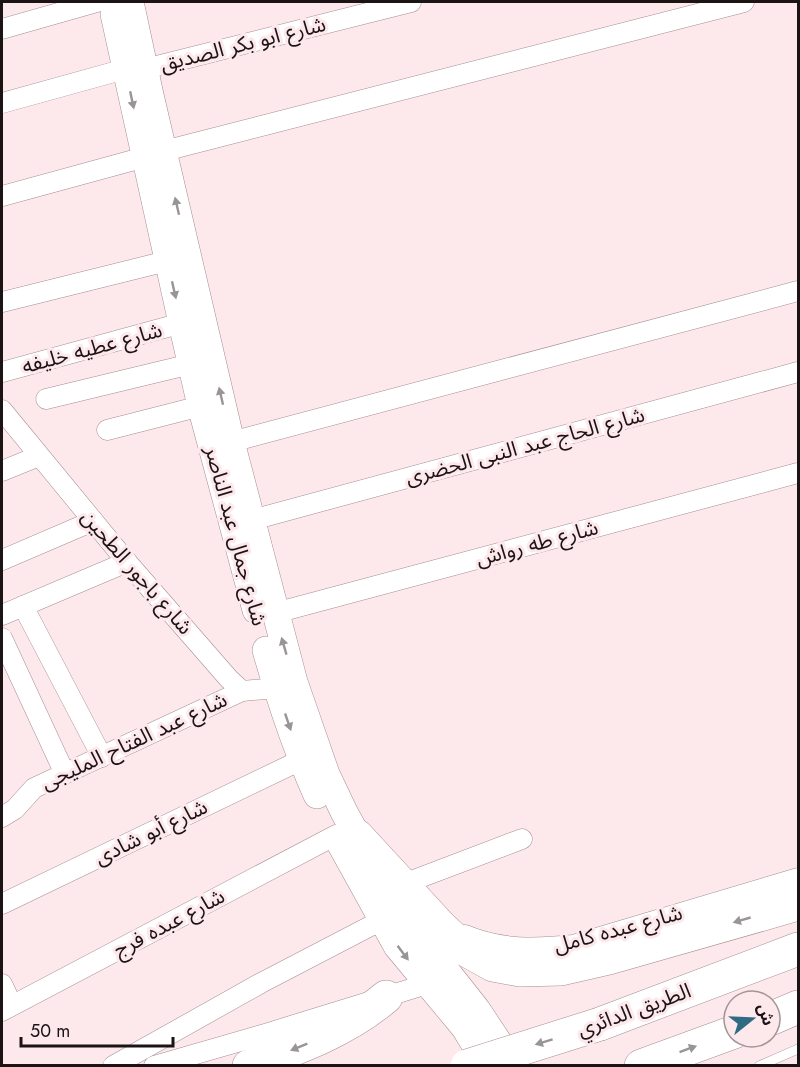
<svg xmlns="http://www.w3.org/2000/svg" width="800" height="1067" font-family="Jost,'Noto Sans Arabic',sans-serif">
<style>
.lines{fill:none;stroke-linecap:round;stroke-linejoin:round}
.lane-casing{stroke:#a58e92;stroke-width:10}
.street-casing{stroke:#a58e92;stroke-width:21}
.secondary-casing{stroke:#a58e92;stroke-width:28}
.highway-casing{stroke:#a58e92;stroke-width:34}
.lane{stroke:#fff;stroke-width:9}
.street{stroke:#fff;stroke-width:20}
.secondary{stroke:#fff;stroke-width:27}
.highway{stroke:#fff;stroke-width:33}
.highway-bridge-casing{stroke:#a58e92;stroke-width:34;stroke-linecap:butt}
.highway-bridge{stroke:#fff;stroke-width:33}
.oneway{fill:#999596}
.labels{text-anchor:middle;stroke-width:6;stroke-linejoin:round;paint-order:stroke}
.street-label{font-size:21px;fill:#1c1315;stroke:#fde8ec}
</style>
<rect width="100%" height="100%" fill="#fde8ec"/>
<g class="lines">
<defs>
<path id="lane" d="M759 1066 798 1049"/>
<g id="street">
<path d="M2 29 97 2"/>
<path d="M145 69 411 2"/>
<path d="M2 103 125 69"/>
<path d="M164 151 744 2"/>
<path d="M2 196 145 157"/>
<path d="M2 302 167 261"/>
<path d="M2 372 182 323"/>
<path d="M46 399 191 364"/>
<path d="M2 410 127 562 229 679 242 691 266 689 289 684"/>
<path d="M107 430 201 406"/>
<path d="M231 442 798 291"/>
<path d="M2 471 39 456"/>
<path d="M252 520 798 372"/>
<path d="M2 560 93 521"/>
<path d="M23 606 102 757"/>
<path d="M275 613 798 473"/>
<path d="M2 615 127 562"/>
<path d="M2 638 65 774"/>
<path d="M2 817 15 809 34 788 242 691"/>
<path d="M406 883 522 839"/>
<path d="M2 904 301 760"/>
<path d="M465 935C500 950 536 949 573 945L798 878"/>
<path d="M2 984 12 1005"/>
<path d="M2 1011 336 835"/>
<path d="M113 1066 261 983 382 920"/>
<path d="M154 1066 265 1034 427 984"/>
</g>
<g id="secondary">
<path d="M130 2 150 95 231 442 294 682 326 774 344 812 385 886 417 934 477 1010 514 1066"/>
<path d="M114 14 182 323 201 406 256 610"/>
<path d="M266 650C280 700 296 748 317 795"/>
<path d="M340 843 397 946 465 1028 488 1066"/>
</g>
<g id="highway">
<path d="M357 836 441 927 466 950 493 965 520 970 561 969 609 958 798 904"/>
<path d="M770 1019 798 1007"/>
<path d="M600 1024 798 949"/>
<path d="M249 1066C298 1048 346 1031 386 997"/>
<path d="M641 1066 734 1032"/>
</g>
</defs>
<use href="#lane" class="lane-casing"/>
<use href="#street" class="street-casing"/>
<use href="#secondary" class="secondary-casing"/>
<use href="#highway" class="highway-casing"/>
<use href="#lane" class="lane"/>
<use href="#street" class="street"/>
<use href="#secondary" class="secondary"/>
<use href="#highway" class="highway"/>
<defs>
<path id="highway-bridge" d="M467 1066 600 1024"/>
</defs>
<use href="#highway-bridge" class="highway-bridge-casing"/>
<use href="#highway-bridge" class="highway-bridge"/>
</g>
<defs><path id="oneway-solid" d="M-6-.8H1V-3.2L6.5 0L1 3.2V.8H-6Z" transform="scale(1.5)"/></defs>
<g class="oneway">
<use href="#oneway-solid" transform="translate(132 100) rotate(78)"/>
<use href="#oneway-solid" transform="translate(177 206) rotate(-103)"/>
<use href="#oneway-solid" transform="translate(174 290) rotate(77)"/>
<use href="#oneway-solid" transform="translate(221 396) rotate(-103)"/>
<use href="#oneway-solid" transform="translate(284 646) rotate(-106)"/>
<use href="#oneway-solid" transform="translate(288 722) rotate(71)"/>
<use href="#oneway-solid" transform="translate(742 920) rotate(164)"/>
<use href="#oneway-solid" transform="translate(403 953) rotate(53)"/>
<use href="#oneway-solid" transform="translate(544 1042) rotate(163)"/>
<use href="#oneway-solid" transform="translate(299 1047) rotate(158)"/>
<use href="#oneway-solid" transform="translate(688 1049) rotate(-20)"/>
</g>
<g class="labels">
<g class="street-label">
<text transform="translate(243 44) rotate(-14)" y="7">شارع ابو بكر الصديق</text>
<text transform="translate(92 348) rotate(-15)" y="7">شارع عطيه خليفه</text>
<text transform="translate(525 446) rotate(-15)" y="7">شارع الحاج عبد النبى الحضرى</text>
<text transform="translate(236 536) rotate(75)" y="7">شارع جمال عبد الناصر</text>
<text transform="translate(537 543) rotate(-15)" y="7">شارع طه رواش</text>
<text transform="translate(137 572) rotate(49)" y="7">شارع باجور الطحين</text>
<text transform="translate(134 741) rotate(-25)" y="7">شارع عبد الفتاح المليجى</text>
<text transform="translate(151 832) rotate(-26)" y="7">شارع أبو شادى</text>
<text transform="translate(169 923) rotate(-28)" y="7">شارع عبده فرج</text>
<text transform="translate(618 929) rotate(-15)" y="7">شارع عبده كامل</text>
<text transform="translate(634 1010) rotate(-20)" y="7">الطريق الدائري</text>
</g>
</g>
<rect width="800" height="1067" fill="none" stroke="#1c1315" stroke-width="6"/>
<g transform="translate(752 1019) rotate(72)"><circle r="28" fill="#fde8ec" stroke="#a39396" stroke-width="1.5"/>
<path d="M0-4.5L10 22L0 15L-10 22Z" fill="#2f6c83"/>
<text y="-9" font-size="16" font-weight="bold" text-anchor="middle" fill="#1c1315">ش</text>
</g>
<path d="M21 1037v9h152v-9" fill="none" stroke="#1c1315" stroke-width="3"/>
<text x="30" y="1037" font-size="18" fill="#1c1315" stroke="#fde8ec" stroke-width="4.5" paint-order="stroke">50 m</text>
</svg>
